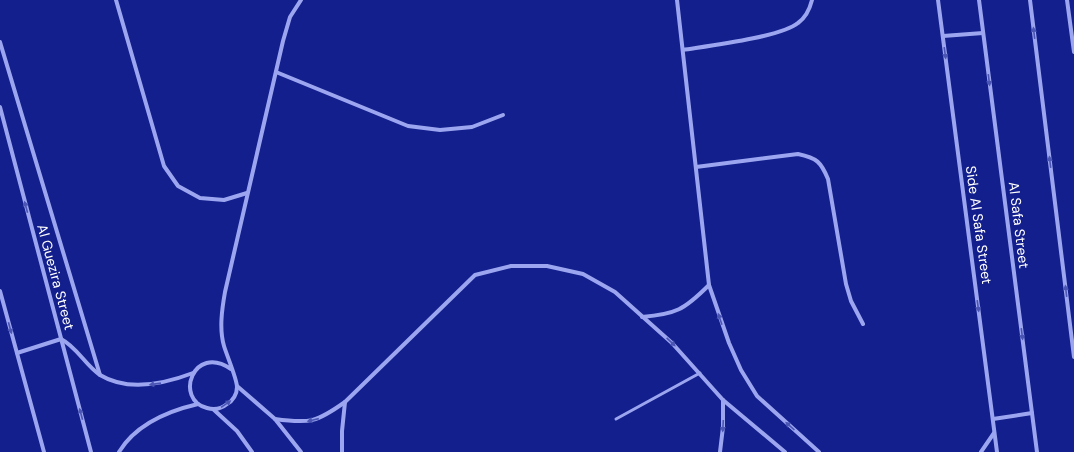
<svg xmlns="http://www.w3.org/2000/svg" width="1074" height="452" font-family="'DM Sans',sans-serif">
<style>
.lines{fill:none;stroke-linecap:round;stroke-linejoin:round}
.lane{stroke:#9ca6f0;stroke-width:3}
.street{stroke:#9ca6f0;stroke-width:4}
.oneway{fill:#4a55b4}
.labels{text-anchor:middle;stroke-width:4;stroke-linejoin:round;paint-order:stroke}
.street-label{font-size:14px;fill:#fff;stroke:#131f8c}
</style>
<rect width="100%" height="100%" fill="#131f8c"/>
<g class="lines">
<path class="lane" d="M616 419 700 373"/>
<g class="street">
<path d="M116 0 164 166 178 186 200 198 224 200 247 193"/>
<path d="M677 0 709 285 729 343 741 370 757 396 819 452"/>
<path d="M938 0 997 452"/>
<path d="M979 0 1037 452"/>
<path d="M1030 0 1074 357"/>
<path d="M1067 0 1074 52"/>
<path d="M943 36 983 33"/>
<path d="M0 42 100 375"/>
<path d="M683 50C708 46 781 37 798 23 805 18 810 8 812 0"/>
<path d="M276 72 408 126 440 130 472 127 503 115"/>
<path d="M0 107 91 452"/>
<path d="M696 167 798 154C817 158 821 162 828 179L846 284 851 301 863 324"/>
<path d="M0 291 44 452"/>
<path d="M642 317C676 314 684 310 709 285"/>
<path d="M17 353 61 339C77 347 85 365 100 375 128 392 164 384 193 373"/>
<path d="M231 369C193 343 174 400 207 408 214 410 221 409 227 404 233 401 237 394 237 387 237 379 227 356 224 346 219 329 222 309 225 292L283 41 290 17 301 0"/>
<path d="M237 386 275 419 301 452"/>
<path d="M213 409 237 431 252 452"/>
<path d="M275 419C310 424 317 422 345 402L475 275 511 266H547L583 274 615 292 672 343 723 400 785 452"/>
<path d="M993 419 1032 413"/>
<path d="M119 452C136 424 168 411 198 404"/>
<path d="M342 452V431L345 402"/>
<path d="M720 452 723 427V400"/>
<path d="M981 452 994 433"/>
</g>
</g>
<defs><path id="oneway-solid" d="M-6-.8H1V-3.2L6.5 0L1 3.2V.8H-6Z"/></defs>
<g class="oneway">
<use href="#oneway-solid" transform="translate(1034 33) rotate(-97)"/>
<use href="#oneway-solid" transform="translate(945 53) rotate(82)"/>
<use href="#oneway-solid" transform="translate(989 80) rotate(83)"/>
<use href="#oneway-solid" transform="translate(1050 162) rotate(-97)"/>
<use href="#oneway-solid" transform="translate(26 207) rotate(-105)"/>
<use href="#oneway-solid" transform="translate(1066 291) rotate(-97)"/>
<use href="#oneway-solid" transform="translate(978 306) rotate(82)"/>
<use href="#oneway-solid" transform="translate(720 319) rotate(-109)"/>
<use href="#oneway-solid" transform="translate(10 328) rotate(75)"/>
<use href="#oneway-solid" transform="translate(1022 334) rotate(83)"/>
<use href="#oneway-solid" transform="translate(671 342) rotate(43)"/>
<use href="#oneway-solid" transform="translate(155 384) rotate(172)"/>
<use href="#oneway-solid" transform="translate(226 404) rotate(-35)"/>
<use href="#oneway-solid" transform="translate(81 414) rotate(-105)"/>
<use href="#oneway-solid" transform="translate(313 420) rotate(167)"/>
<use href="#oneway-solid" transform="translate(723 426) rotate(93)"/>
<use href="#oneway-solid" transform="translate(790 426) rotate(-138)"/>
</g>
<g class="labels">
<g class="street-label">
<text transform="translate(979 225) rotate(82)" y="5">Side Al Safa Street</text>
<text transform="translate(1019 225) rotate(83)" y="5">Al Safa Street</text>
<text transform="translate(56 277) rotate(75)" y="5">Al Guezira Street</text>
</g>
</g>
</svg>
